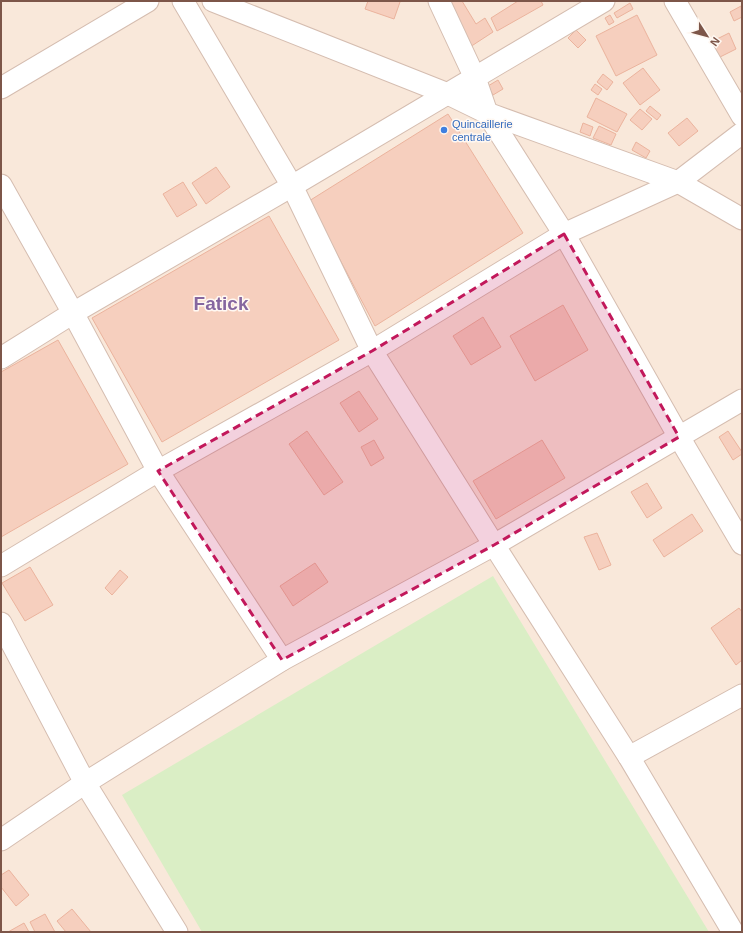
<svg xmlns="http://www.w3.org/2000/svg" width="743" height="933" font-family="Helvetica,sans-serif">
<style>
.residential{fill:#f9e8da}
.green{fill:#daeec5}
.building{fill:#f6cfbe;stroke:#ebb39d}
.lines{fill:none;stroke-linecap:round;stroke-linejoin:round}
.minor-casing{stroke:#d5bdb0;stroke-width:23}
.minor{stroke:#fff;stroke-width:21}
.marked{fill:#c2185b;fill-opacity:0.2;stroke:#c2185b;stroke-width:3;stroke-dasharray:8 5;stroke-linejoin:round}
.shop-dot{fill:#3f7fe0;stroke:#fff8f2;stroke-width:1.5}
.labels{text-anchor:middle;stroke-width:3;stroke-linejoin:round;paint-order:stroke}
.shop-label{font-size:11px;fill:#366cbe;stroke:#fff8f2;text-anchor:start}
.town-label{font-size:19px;font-weight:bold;fill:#86669f;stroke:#fff8f2}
</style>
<rect width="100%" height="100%" fill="#fef4ea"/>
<rect class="residential" x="1" y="1" width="741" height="931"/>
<path class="green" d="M493 576 709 932H202L122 795Z"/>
<g class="building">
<path d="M368 1H397L400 2 394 19 365 9Z"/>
<path d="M443 1H462L476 24 485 18 493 32 470 47Z"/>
<path d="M518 1H541L543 5 497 31 491 18Z"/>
<path d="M630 3 633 9 617 18 614 13Z"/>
<path d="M741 6 742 17 734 21 730 12Z"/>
<path d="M610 15 614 22 609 25 605 18Z"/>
<path d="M637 15 657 55 616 76 596 36Z"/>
<path d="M576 30 586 40 578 48 568 38Z"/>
<path d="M729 33 736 49 716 59 709 43Z"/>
<path d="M643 68 660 90 640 105 623 83Z"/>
<path d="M603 74 613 82 607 90 597 82Z"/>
<path d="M498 80 503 89 493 95 488 86Z"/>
<path d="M595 84 602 89 598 95 591 90Z"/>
<path d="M596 98 627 114 617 132 587 117Z"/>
<path d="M650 106 661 115 657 120 646 111Z"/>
<path d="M640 109 652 119 642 130 630 120Z"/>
<path d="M448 114 523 233 375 326 309 201Z"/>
<path d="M687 118 698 131 679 146 668 133Z"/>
<path d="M583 123 593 127 590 136 580 132Z"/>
<path d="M599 126 616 134 611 145 593 138Z"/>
<path d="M636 142 650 151 646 158 632 150Z"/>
<path d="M216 167 230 187 206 204 192 183Z"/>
<path d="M183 182 197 205 177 217 163 194Z"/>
<path d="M269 216 339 340 162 442 92 318Z"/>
<path d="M563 305 588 350 535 381 510 336Z"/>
<path d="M483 317 501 347 471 365 453 336Z"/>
<path d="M58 340 128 464 1 537V372Z"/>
<path d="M359 391 378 419 359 432 340 403Z"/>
<path d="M307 431 343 482 324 495 289 444Z"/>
<path d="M728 431 742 452V454L733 460 719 437Z"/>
<path d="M374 440 384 458 371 466 361 447Z"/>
<path d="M542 440 565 478 496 519 473 481Z"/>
<path d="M647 483 662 508 647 518 631 492Z"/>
<path d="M692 514 703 531 664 557 653 540Z"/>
<path d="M597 533 611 565 599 570 584 537Z"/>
<path d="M315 563 328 582 293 606 280 586Z"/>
<path d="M30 567 53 605 25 621 2 583Z"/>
<path d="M120 570 128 577 112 595 105 588Z"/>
<path d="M739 608 742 612V660L736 665 711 628Z"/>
<path d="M9 870 29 895 16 906 1 887V875Z"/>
<path d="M72 909 91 932H66L57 921Z"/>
<path d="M45 914 55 932H35L30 922Z"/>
<path d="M24 923 29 932H8Z"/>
</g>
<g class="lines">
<defs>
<g id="minor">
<path d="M183 1 292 186 372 351 494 545 629 757 733 932"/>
<path d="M213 1 448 94 487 113 678 182 742 219"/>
<path d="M439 1 475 78 487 113 564 234 679 437 742 544"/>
<path d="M675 1 742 116"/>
<path d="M1 88 148 1"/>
<path d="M1 185 73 313 158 471 282 660"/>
<path d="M1 358 73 313 292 186 604 1"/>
<path d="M1 566 158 471 372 351 564 234 678 182 742 133"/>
<path d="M1 623 85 783 177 932"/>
<path d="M629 757 742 695"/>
<path d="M1 840 85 783 282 660 494 545 742 400"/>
</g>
</defs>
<use href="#minor" class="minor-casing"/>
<use href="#minor" class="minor"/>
</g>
<path class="marked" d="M564 234 679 437 494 545 282 660 158 471 372 351Z"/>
<circle class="shop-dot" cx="444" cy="130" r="4"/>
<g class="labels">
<g class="shop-label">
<text x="452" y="128">Quincaillerie<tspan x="452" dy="13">centrale</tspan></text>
</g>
<g class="town-label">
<text x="221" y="310">Fatick</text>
</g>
</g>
<rect width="743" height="933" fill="none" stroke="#7d5649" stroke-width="4"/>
<g transform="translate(707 36) rotate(126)" stroke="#fff8f2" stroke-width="3" paint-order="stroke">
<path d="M0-3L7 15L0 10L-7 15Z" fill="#7d5649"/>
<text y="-6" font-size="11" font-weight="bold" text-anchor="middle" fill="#7d5649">N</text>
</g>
</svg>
